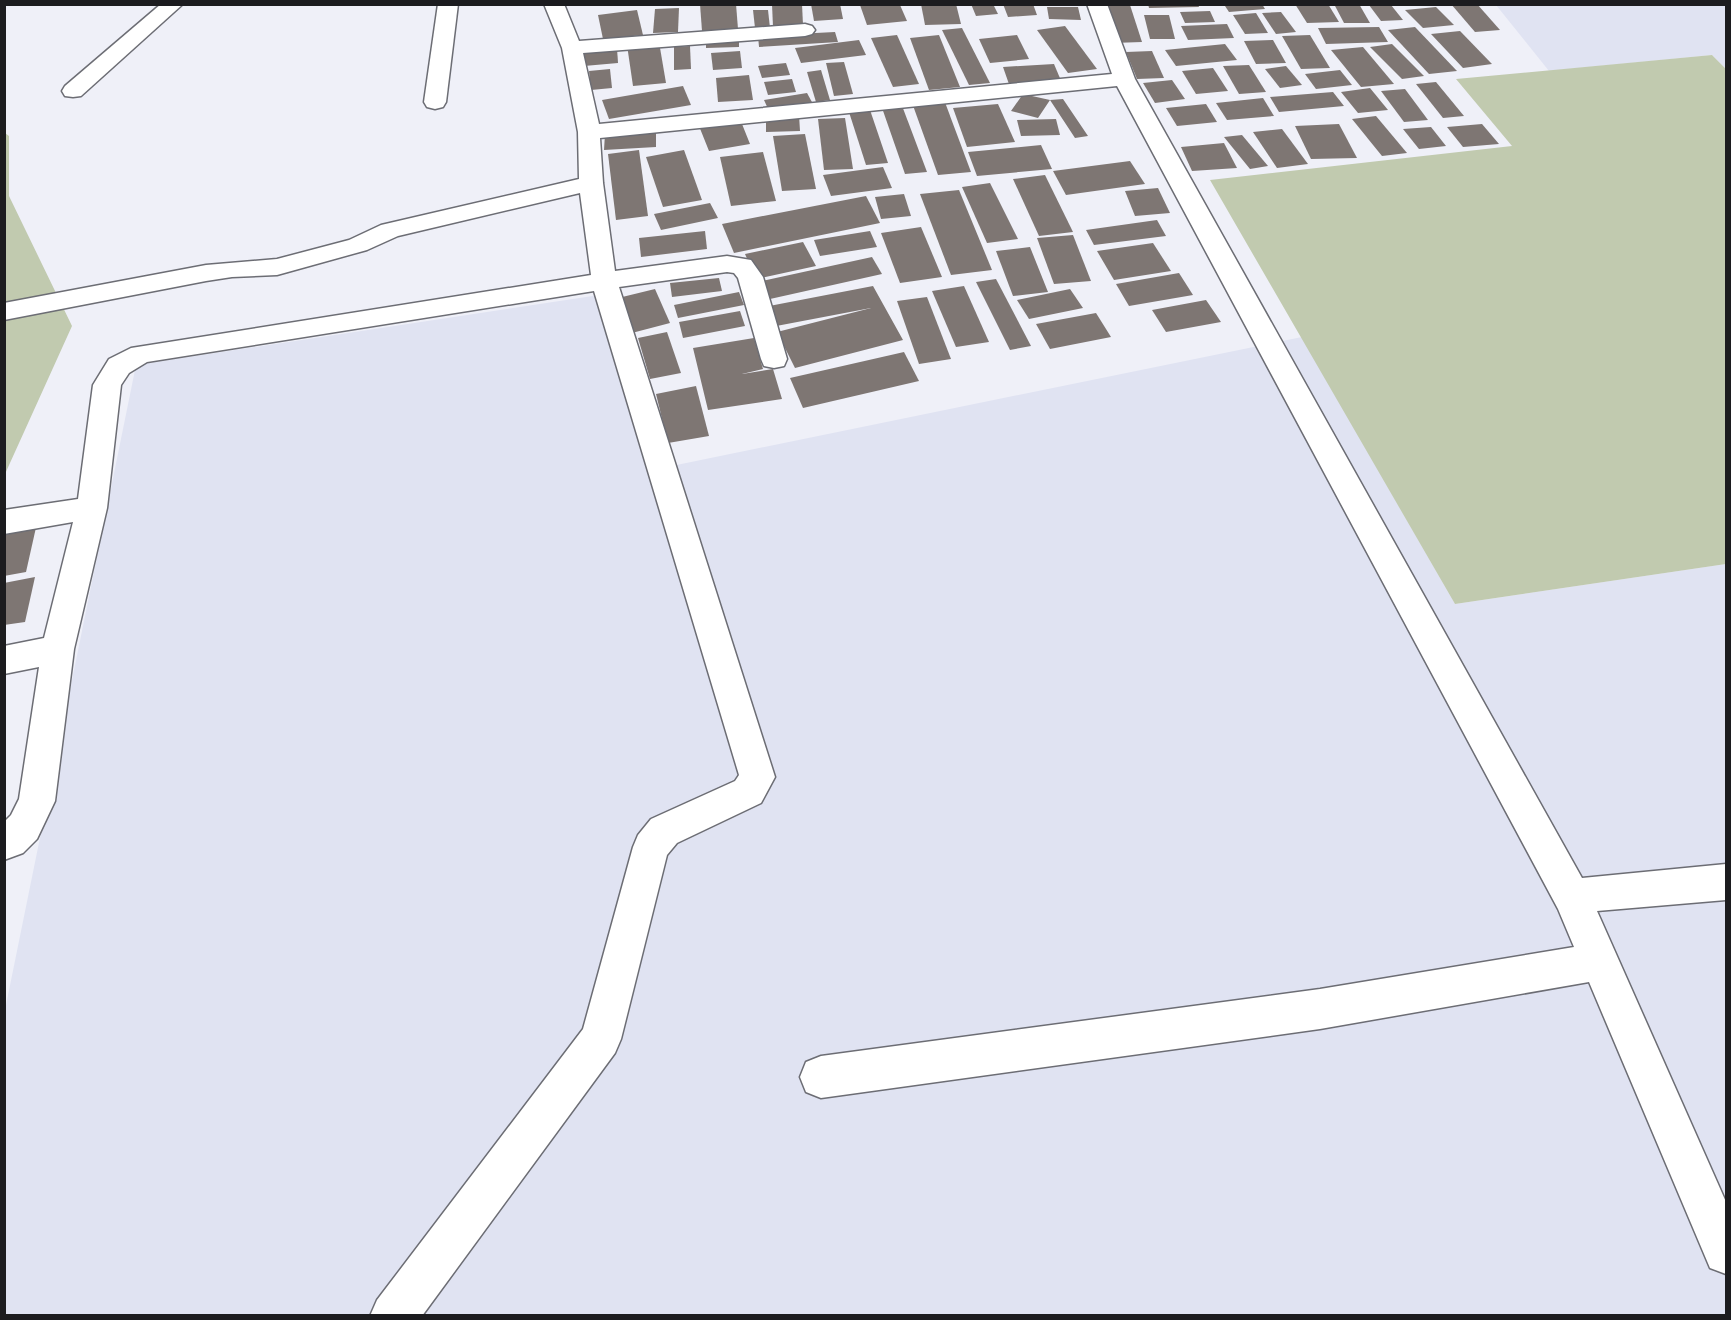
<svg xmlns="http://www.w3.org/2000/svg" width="1731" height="1320" font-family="'Open Sans',sans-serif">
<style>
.built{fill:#e0e3f2}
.green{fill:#c1caaf}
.building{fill:#7e7673}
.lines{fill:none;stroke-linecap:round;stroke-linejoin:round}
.minor-casing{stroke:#6c6d74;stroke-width:3}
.minor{fill:#fff;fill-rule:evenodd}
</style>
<rect width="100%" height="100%" fill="#eff0f8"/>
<g class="built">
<path d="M1496 5H1726V69L1712 55 1549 71Z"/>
<path d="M606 294 657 469 1302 337 1455 604 1726 564V1315L5 1316V1010L136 365Z"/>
</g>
<g class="green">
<path d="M1712 55 1726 69V564L1455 604 1210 180 1512 146 1456 79Z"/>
<path d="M5 133 9 136V196L72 326 5 474Z"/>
</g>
<g class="building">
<path d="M700 4H736L738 29 702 31Z"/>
<path d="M772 4H802L803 25 773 27Z"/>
<path d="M811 4H840L843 19 814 21Z"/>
<path d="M921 4H956L961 24 925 25Z"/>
<path d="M971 4H993L998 14 976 16Z"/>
<path d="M1003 4H1033L1037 15 1008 17Z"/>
<path d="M1148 4H1198L1199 7 1149 8Z"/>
<path d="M1262 4 1265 9 1229 12 1225 6Z"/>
<path d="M1295 4H1328L1339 22 1307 23Z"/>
<path d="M1334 4H1359L1370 23H1344Z"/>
<path d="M1451 4H1477L1500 30 1475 32Z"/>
<path d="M860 5H900L907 21 867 25Z"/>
<path d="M1102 5H1130L1142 42 1113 43Z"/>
<path d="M1369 5H1391L1403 20 1381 21Z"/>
<path d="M1047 7H1078L1081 20 1049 19Z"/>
<path d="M1436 7 1454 25 1423 28 1405 10Z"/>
<path d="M679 8 678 32 653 33 655 9Z"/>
<path d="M637 10 643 35 603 39 598 15Z"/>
<path d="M753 10H768L770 28H755Z"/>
<path d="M1210 11 1215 22 1185 23 1180 12Z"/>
<path d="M1281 12 1296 32 1276 34 1262 13Z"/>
<path d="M1256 13 1268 33 1245 34 1233 15Z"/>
<path d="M1144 15H1169L1175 39H1150Z"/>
<path d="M1227 24 1234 38 1188 40 1181 26Z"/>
<path d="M1065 26 1097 69 1068 73 1037 30Z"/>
<path d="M1379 27 1388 42 1326 44 1318 28Z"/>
<path d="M1415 27 1457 71 1429 74 1388 30Z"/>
<path d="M962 28 990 83 969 85 942 30Z"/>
<path d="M1460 31 1492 64 1463 68 1431 34Z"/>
<path d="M835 32 838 42 759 47 758 36Z"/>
<path d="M897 35 919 84 893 87 871 38Z"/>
<path d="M939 35 960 87 929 90 910 38Z"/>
<path d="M1017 35 1029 59 990 63 979 39Z"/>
<path d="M1310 35 1330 68 1301 69 1282 36Z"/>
<path d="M739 37V47L706 48V38Z"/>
<path d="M859 40 866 55 801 63 795 48Z"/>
<path d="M1273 40 1286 63 1256 64 1244 41Z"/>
<path d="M659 42 666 83 633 86 627 45Z"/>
<path d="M1225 44 1237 60 1176 66 1165 50Z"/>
<path d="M1392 44 1424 76 1402 79 1370 47Z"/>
<path d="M690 46 691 69 674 70V47Z"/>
<path d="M1363 47 1394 84 1361 87 1331 50Z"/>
<path d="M617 48 618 63 584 66V51Z"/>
<path d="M740 51 742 68 713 70 711 53Z"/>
<path d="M1152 51 1164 78 1137 79 1126 52Z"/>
<path d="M844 62 853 94 834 96 826 63Z"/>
<path d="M786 63 790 75 762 78 758 66Z"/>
<path d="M1054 64 1062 83 1010 87 1003 67Z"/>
<path d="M1249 65 1266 92 1239 94 1223 66Z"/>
<path d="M1286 66 1302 85 1280 88 1265 69Z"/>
<path d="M1213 68 1228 91 1196 94 1182 71Z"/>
<path d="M610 69 612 88 591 90 589 71Z"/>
<path d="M821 70 830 100 816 102 807 72Z"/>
<path d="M1340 70 1352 85 1316 89 1305 74Z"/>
<path d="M749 75 753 100 718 102 716 78Z"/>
<path d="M792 79 796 92 768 95 764 82Z"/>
<path d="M1172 80 1185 99 1155 103 1143 83Z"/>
<path d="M1436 82 1464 116 1443 118 1416 84Z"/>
<path d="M683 86 691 105 609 119 602 100Z"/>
<path d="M1370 88 1388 110 1358 113 1341 92Z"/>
<path d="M1405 89 1428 120 1404 122 1381 91Z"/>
<path d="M1333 92 1344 106 1279 112 1270 97Z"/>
<path d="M807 93 813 104 769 111 764 100Z"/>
<path d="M1023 94 1050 100 1063 99 1088 136 1075 138 1050 100 1038 118 1011 111Z"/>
<path d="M943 97 971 172 938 175 911 100Z"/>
<path d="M1263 98 1274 116 1227 120 1216 103Z"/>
<path d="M901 103 927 172 905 174 881 105Z"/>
<path d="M998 104 1015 142 967 147 953 108Z"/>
<path d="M1206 104 1217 122 1177 126 1166 108Z"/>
<path d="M869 107 888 163 866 165 848 109Z"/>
<path d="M799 115 800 131 766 132V116Z"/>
<path d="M1376 116 1407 153 1382 156 1352 119Z"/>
<path d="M845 118 853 169 824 170 818 119Z"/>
<path d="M740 119 750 144 709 151 699 126Z"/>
<path d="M1056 119 1060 135 1021 136 1017 120Z"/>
<path d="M1339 124 1357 158 1311 159 1295 126Z"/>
<path d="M1482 124 1499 144 1463 147 1447 127Z"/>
<path d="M1431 127 1446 146 1419 149 1403 129Z"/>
<path d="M1282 129 1308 164 1277 168 1253 132Z"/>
<path d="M656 131V147L604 150 605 134Z"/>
<path d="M805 134 816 189 782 191 773 136Z"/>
<path d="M1242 135 1268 166 1250 169 1224 137Z"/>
<path d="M1224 143 1237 168 1192 171 1181 147Z"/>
<path d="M1041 145 1052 169 977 176 968 152Z"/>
<path d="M639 150 648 216 616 220 608 154Z"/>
<path d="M684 150 702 200 663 207 646 157Z"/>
<path d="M763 152 776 201 731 206 720 157Z"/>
<path d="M1130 161 1145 184 1066 195 1053 171Z"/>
<path d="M883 167 892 188 831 196 823 175Z"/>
<path d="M1045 175 1073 232 1039 236 1013 179Z"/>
<path d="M990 183 1018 239 987 243 962 187Z"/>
<path d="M1158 188 1170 213 1135 216 1125 191Z"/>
<path d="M959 190 992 270 951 275 920 194Z"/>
<path d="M904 194 911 216 881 219 875 197Z"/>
<path d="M866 196 880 223 734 253 722 224Z"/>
<path d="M710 203 718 218 661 230 654 214Z"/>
<path d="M1157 220 1166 236 1094 245 1086 230Z"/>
<path d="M921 227 942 277 900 283 881 233Z"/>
<path d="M705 231 707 249 641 257 639 238Z"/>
<path d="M870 231 877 247 820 256 814 240Z"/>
<path d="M1073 235 1091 281 1054 284 1037 238Z"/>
<path d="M803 242 816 266 756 279 745 254Z"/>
<path d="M1153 243 1171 271 1114 280 1097 251Z"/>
<path d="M1030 247 1048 292 1013 296 996 251Z"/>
<path d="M872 257 882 274 770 299 762 281Z"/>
<path d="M1179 273 1193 295 1129 306 1116 284Z"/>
<path d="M719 278 722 291 672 297 670 283Z"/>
<path d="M996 279 1031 346 1010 350 976 282Z"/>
<path d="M873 286 903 340 795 368 777 332 871 308 771 327 764 307Z"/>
<path d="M964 286 989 342 956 347 932 291Z"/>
<path d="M655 289 670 323 628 334 614 299Z"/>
<path d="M1070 289 1083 308 1029 319 1017 300Z"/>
<path d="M739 292 744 305 678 318 674 305Z"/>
<path d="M927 297 951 359 919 364 897 301Z"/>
<path d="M1206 300 1221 322 1166 332 1152 310Z"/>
<path d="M740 311 745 326 683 338 679 322Z"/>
<path d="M1096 313 1111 337 1050 349 1036 324Z"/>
<path d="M667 332 681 373 650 379 638 338Z"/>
<path d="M754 338 763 369 742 374 773 369 782 399 708 410 693 348Z"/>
<path d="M904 352 919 381 803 408 790 378Z"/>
<path d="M696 386 709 436 668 443 656 394Z"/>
<path d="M37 523 26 572 4 576V538L7 528Z"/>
<path d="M35 577 25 622 4 625V583Z"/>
</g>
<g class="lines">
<defs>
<g id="minor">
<path d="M161 4H183L81 96 73 97 65 96 62 91 65 86Z"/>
<path d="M438 4H458L446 102 443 107 435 109 427 107 424 102Z"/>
<path d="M544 4H564L579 41 805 24 812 26 815 30 812 34 805 36 583 53 599 124 1112 74 1087 4H1107L1135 79 1582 878 1726 864V900L1597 911 1726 1202V1274L1710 1268 1589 982 1320 1029 821 1098 806 1092 800 1077 806 1062 821 1056 1320 989 1574 947 1558 909 1117 86 600 138 603 183 615 271 727 256 751 260 763 277 787 359 784 366 774 368 764 366 761 359 738 278 734 273 727 272 619 287 775 777 761 803 677 843 667 855 621 1039 615 1053 422 1316H370L377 1300 583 1029 633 847 638 835 651 819 735 781 739 775 594 291 147 362 129 373 121 385 107 508 74 649 55 801 37 839 23 853 4 860V822L11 815 19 799 39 667 4 674V646L44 638 73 522 4 534V510L78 499 93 385 109 359 131 348 591 275 580 193 398 236 367 250 277 275 232 277 206 281 4 320V303L206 265 277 259 349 240 381 225 579 179 578 132 562 48Z"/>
</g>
</defs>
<use href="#minor" class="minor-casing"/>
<use href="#minor" class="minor"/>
</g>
<rect width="1731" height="1320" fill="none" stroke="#1c1c1f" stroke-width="12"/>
</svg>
